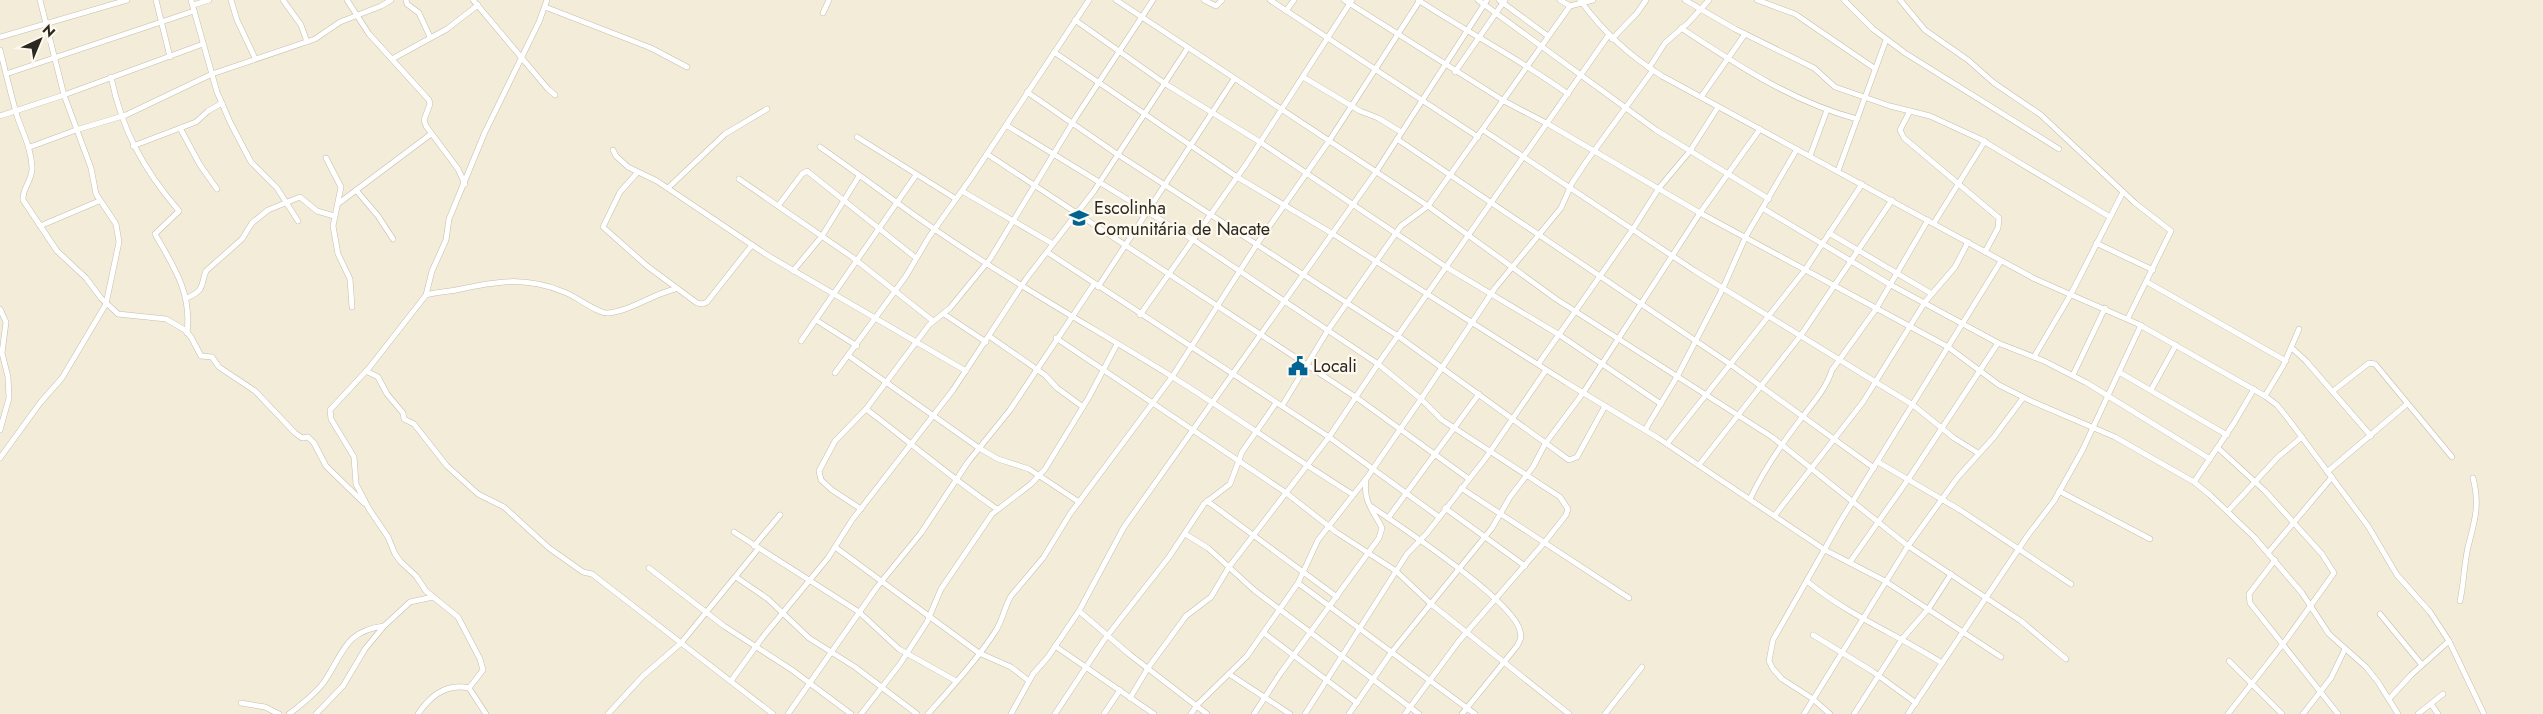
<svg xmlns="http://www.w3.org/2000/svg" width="2543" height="714" font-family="Jost,sans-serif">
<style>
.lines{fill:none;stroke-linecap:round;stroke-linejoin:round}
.street-casing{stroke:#c5beac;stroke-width:6}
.street{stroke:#fff;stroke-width:5}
.labels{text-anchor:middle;stroke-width:4.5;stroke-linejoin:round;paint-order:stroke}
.poi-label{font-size:18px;fill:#2b2821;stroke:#fef9ee;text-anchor:start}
</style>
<rect width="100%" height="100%" fill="#f3ecd9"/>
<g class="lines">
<defs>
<g id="street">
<path d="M156 0 170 57"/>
<path d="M191 0 217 92 230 122 251 162 277 188 298 221"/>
<path d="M231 0 237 20 255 58"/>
<path d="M283 0 301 25 307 42"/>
<path d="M347 0 369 34 429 100 430 104 424 120 426 126 458 169 465 184"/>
<path d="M406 0 407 4 419 13 430 37"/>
<path d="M473 0 548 89 555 95"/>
<path d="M1116 0 1428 206 1556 299 1772 437 1908 546 2021 621 2066 659"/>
<path d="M1204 0 1216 6 1222 0"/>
<path d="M1270 0 1478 137"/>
<path d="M1344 0 1504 101 1548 124 1700 213 1948 347 1999 385 2031 401 2115 437 2194 482 2210 495 2254 537 2302 593 2329 634 2366 667 2378 682 2398 714"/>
<path d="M1418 0C1468 33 1520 59 1568 94"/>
<path d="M1478 0 1656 130 1769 199"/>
<path d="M1499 0 1548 36"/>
<path d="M1560 0 1570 6"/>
<path d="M1580 0C1603 32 1628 55 1662 76L2035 279 2138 324 2265 396 2277 405 2289 420 2368 526 2397 575 2430 612 2449 641 2484 714"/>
<path d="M1685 0 1735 29 1814 68 1835 87 1890 106 1930 116 1980 139 2110 217"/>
<path d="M1757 0 1795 14 1874 68"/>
<path d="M1844 0 1873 29 1905 53 2059 149"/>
<path d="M1900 0 1925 30 1968 60 1994 83 2041 115 2135 203 2171 231 2128 318"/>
<path d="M193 5 209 0"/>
<path d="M545 7 651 48 687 67"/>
<path d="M1286 11 1294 0"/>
<path d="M823 13 829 0"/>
<path d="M1075 20 1164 83 1260 142 1446 267 1558 334 1661 404"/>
<path d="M1681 28C1736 64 1792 102 1857 119"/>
<path d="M0 37 127 0"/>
<path d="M1612 39 1637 13 1646 0"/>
<path d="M0 50C6 73 11 96 18 119 24 135 31 149 32 167 33 180 22 188 23 200L57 251 86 278 101 298 118 314 166 319 185 330 191 337 201 356 212 357 219 367 255 391 295 433 302 438 308 437 314 443 326 466 364 503"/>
<path d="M1054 52 1237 177 1333 234 1567 383 1658 438 1825 550 1885 581 2001 657"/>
<path d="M392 59 447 29 478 5"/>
<path d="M1649 68 1665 43 1688 23 1709 0"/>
<path d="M1455 72 1505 0"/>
<path d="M6 74 194 11"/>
<path d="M111 77C122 130 143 169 179 211L155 234C174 267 192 293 187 333"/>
<path d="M1303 77 1360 111 1378 118 1401 132"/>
<path d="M1027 92 1117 154 1398 336 1569 460 1577 457 1605 406"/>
<path d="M1701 97 1745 34"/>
<path d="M1910 111 1900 130 1904 138 1999 218 1998 228 1985 252"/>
<path d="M0 116 64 95 203 44"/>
<path d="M1006 125 1192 239 1378 364 1329 437 1229 567 1211 597 1186 616 1148 668 1130 698"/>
<path d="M180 128 200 165 217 189"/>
<path d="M1483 130 1695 271 1913 405 1954 438 1978 453"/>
<path d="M857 137 956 199"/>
<path d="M1397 139 1730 364 1874 468"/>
<path d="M133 146 196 122 208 111 222 103"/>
<path d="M30 147 76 130 126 115 212 74 315 39 340 22 381 6 391 0"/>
<path d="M820 147C856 172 891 199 927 224 1006 279 1090 326 1171 376 1232 414 1291 456 1352 494"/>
<path d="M613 150 616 156 628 167 657 181 767 255 966 371"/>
<path d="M987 154 1357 398 1469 479"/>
<path d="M1810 156 1827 110"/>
<path d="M326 158 341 187 333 226 338 254 350 279 352 307"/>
<path d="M1838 171 1886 40"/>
<path d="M638 172 620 192 603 227 647 266 697 303 703 304 707 302 752 245"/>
<path d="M739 179 852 257 933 321"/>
<path d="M668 188 725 134 767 109"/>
<path d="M356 190 378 216 393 239"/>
<path d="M962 191 1053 244"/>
<path d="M339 203 431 134"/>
<path d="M778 206 802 174 807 171 916 258"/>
<path d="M1764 209 1891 285 1998 343 2044 361 2087 383 2210 459"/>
<path d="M1934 223 1985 141"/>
<path d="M40 226 99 201"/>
<path d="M1829 233 1932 294"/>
<path d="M2096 243 2153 270"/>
<path d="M1047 252 1329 437 1439 517"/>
<path d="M793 271 822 236 859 176"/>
<path d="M2147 282 2286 361"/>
<path d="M1098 287 1234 79"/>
<path d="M426 295 432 271 446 240 449 219 485 132 539 22 547 0"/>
<path d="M187 298C206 289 200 286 206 271L242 239 252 223 268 210 300 197 317 211 334 216"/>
<path d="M0 309 6 322 2 353 8 377 9 398 0 430"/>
<path d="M944 314 986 342"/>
<path d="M1140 315 1247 163 1352 0"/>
<path d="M816 320 857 346"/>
<path d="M989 336 1045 375 1057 388 1083 407"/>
<path d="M1056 338 1285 492 1336 532 1396 571 1431 604 1569 714"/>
<path d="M801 341 916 175"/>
<path d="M2292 348 2306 361 2371 436"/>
<path d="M849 356 979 448 998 459 1029 469 1079 502"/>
<path d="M2034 357 2071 294 2123 192"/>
<path d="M1539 363 1633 229 1659 188 1690 151 1718 107"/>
<path d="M366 371 378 377 387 394 403 413 404 419 414 424 447 466 478 494 504 507 549 548 583 572 592 574 773 714"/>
<path d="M2119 372 2227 435"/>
<path d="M835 373 906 276 929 237 971 178 1089 0"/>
<path d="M2073 375 2105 308"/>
<path d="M2151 390 2176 345"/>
<path d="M2333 391 2369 363 2375 364 2452 457"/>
<path d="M2265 396 2283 366 2299 329"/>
<path d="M1282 406 1328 330 1401 226 1428 206 1570 6 1593 0"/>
<path d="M866 409C910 442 951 478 997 509"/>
<path d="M1645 430 1678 375 1723 288 1746 236 1797 149"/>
<path d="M1667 444 1805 270 1862 184"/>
<path d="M2218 448 2265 491 2322 554 2334 573 2286 640 2228 714"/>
<path d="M0 458 40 403 62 378 106 304 119 242 116 224 96 194 91 168 64 95 40 0"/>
<path d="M1878 462 1960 510 2071 584"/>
<path d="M1699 465 1801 335 1892 200"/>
<path d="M2327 472 2407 404"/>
<path d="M2194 482 2234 423 2254 389"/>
<path d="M1461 488 1629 598"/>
<path d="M2059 491 2150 539"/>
<path d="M1750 499C1764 469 1783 442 1803 416 1815 401 1826 388 1832 370L1876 309 1928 220"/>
<path d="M1207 501 1337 597"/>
<path d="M1372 507C1401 527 1514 601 1520 631 1522 637 1520 641 1517 646L1462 714"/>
<path d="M1445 508 1525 566"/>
<path d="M861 509 832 490 821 480 819 471 835 441 866 409 929 325 950 308 990 259 1076 117 1153 0"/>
<path d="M2228 511 2278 457 2302 437"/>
<path d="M1775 515 1863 402 1925 302 1955 267 1968 242"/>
<path d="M1388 518 1479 394"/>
<path d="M734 532 859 612 899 649 956 681"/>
<path d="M1185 534 1208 548 1254 590 1419 714"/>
<path d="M754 546 780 515"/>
<path d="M835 547 979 653 1011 667 1029 681"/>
<path d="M2268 553 2332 477"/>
<path d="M2275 560 2249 594 2250 603 2338 714"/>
<path d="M1850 562 1907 481 1998 343"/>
<path d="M649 568 724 626 792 670 851 714"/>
<path d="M736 577 768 599 809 638 855 667 917 714"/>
<path d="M1808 582C1848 615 1898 635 1942 663"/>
<path d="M1298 583 1475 714"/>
<path d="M2460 601C2464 583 2464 564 2468 547 2475 520 2480 505 2473 478"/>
<path d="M1079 611 1129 654 1207 714"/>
<path d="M2380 614 2422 665"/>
<path d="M1264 633 1357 703"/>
<path d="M1813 635 1872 671 1916 703"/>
<path d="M1055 646 1154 714"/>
<path d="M2229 661 2282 714"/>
<path d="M1229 674 1290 714"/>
<path d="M731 681 762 638 828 558 852 520 953 390 1026 279 1094 191 1187 49"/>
<path d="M2389 699 2411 675 2449 641"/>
<path d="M241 703 265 707 279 714"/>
<path d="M2431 704 2438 714"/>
<path d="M289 714C301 705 318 692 326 679 344 651 346 631 384 626"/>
<path d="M316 714 343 686 365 649 384 626 410 602 433 597"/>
<path d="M418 714C430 696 447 683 469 688"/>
<path d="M486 714 469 688 483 670 480 659 458 617 426 591 416 576 401 562 395 554 388 537 369 509 356 484 354 457 331 419 330 410 369 368 426 295C436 292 446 292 456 290 496 281 525 276 564 292 576 296 598 314 608 313 630 311 651 295 675 289"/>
<path d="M608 714 643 676 681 643 758 549"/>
<path d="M788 714 877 587 921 533 968 462 1010 410 1094 284"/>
<path d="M861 714 900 664 927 622 941 589 992 514 1031 484 1045 469 1089 397 1117 344"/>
<path d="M928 714C951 688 976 661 995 632 1003 620 1004 608 1011 596L1043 558 1070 514 1172 377 1257 244 1329 141 1420 0"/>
<path d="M1011 714 1033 674 1048 657 1079 611 1124 527 1376 172 1487 0"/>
<path d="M1055 714 1104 640 1169 557 1204 504 1230 484 1242 452 1276 403"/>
<path d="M1104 714 1120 690"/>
<path d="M1191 714 1197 705 1247 656 1298 583 1318 540 1365 480"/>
<path d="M1254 714 1280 674 1379 538 1382 528C1372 508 1363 502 1366 479L1421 399 1378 364 1608 36"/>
<path d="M1305 714 1407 554 1427 533 1485 459 1546 370"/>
<path d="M1349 714 1391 653 1492 528 1510 497 1533 467 1545 444 1583 393 1700 213 1760 129"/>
<path d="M1405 714 1459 641 1544 543 1566 515 1568 509 1560 497 1442 420 1421 399 1495 288 1561 208 1572 183 1586 162 1653 70"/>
<path d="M1605 714 1642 667"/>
<path d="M1804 714 1908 546 1958 477 1994 437 2023 398"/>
<path d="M1830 714 1813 699 1782 679 1773 669 1769 661 1773 640 1840 522 2001 261"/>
<path d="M1854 714 1902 639 1929 608 1951 574"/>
<path d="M1908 714 2028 535 2054 501 2082 451 2141 325"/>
<path d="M2303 714 2331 678 2345 649"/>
<path d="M2418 714 2443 694"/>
</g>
</defs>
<use href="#street" class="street-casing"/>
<use href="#street" class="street"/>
</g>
<defs>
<symbol id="school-bare" viewBox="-9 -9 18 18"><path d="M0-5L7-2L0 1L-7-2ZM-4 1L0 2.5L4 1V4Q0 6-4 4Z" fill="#016393" stroke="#fef9ee" stroke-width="2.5" paint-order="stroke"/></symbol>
<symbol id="civic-bare" viewBox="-9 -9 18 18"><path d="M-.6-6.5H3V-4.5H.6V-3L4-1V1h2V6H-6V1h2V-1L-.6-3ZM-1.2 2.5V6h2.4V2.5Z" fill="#016393" stroke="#fef9ee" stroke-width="2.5" paint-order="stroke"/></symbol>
</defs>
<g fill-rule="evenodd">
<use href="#school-bare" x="1065" y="204" width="28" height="28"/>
<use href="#civic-bare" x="1284" y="352" width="28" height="28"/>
</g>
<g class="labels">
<g class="poi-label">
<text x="1094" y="214">Escolinha<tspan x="1094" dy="21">Comunitária de Nacate</tspan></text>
<text x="1313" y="372">Locali</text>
</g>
</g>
<g transform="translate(40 40) rotate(44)" stroke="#fef9ee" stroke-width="4" paint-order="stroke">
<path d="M0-4L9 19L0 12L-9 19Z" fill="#2b2821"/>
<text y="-8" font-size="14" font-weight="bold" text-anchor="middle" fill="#2b2821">N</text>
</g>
</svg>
